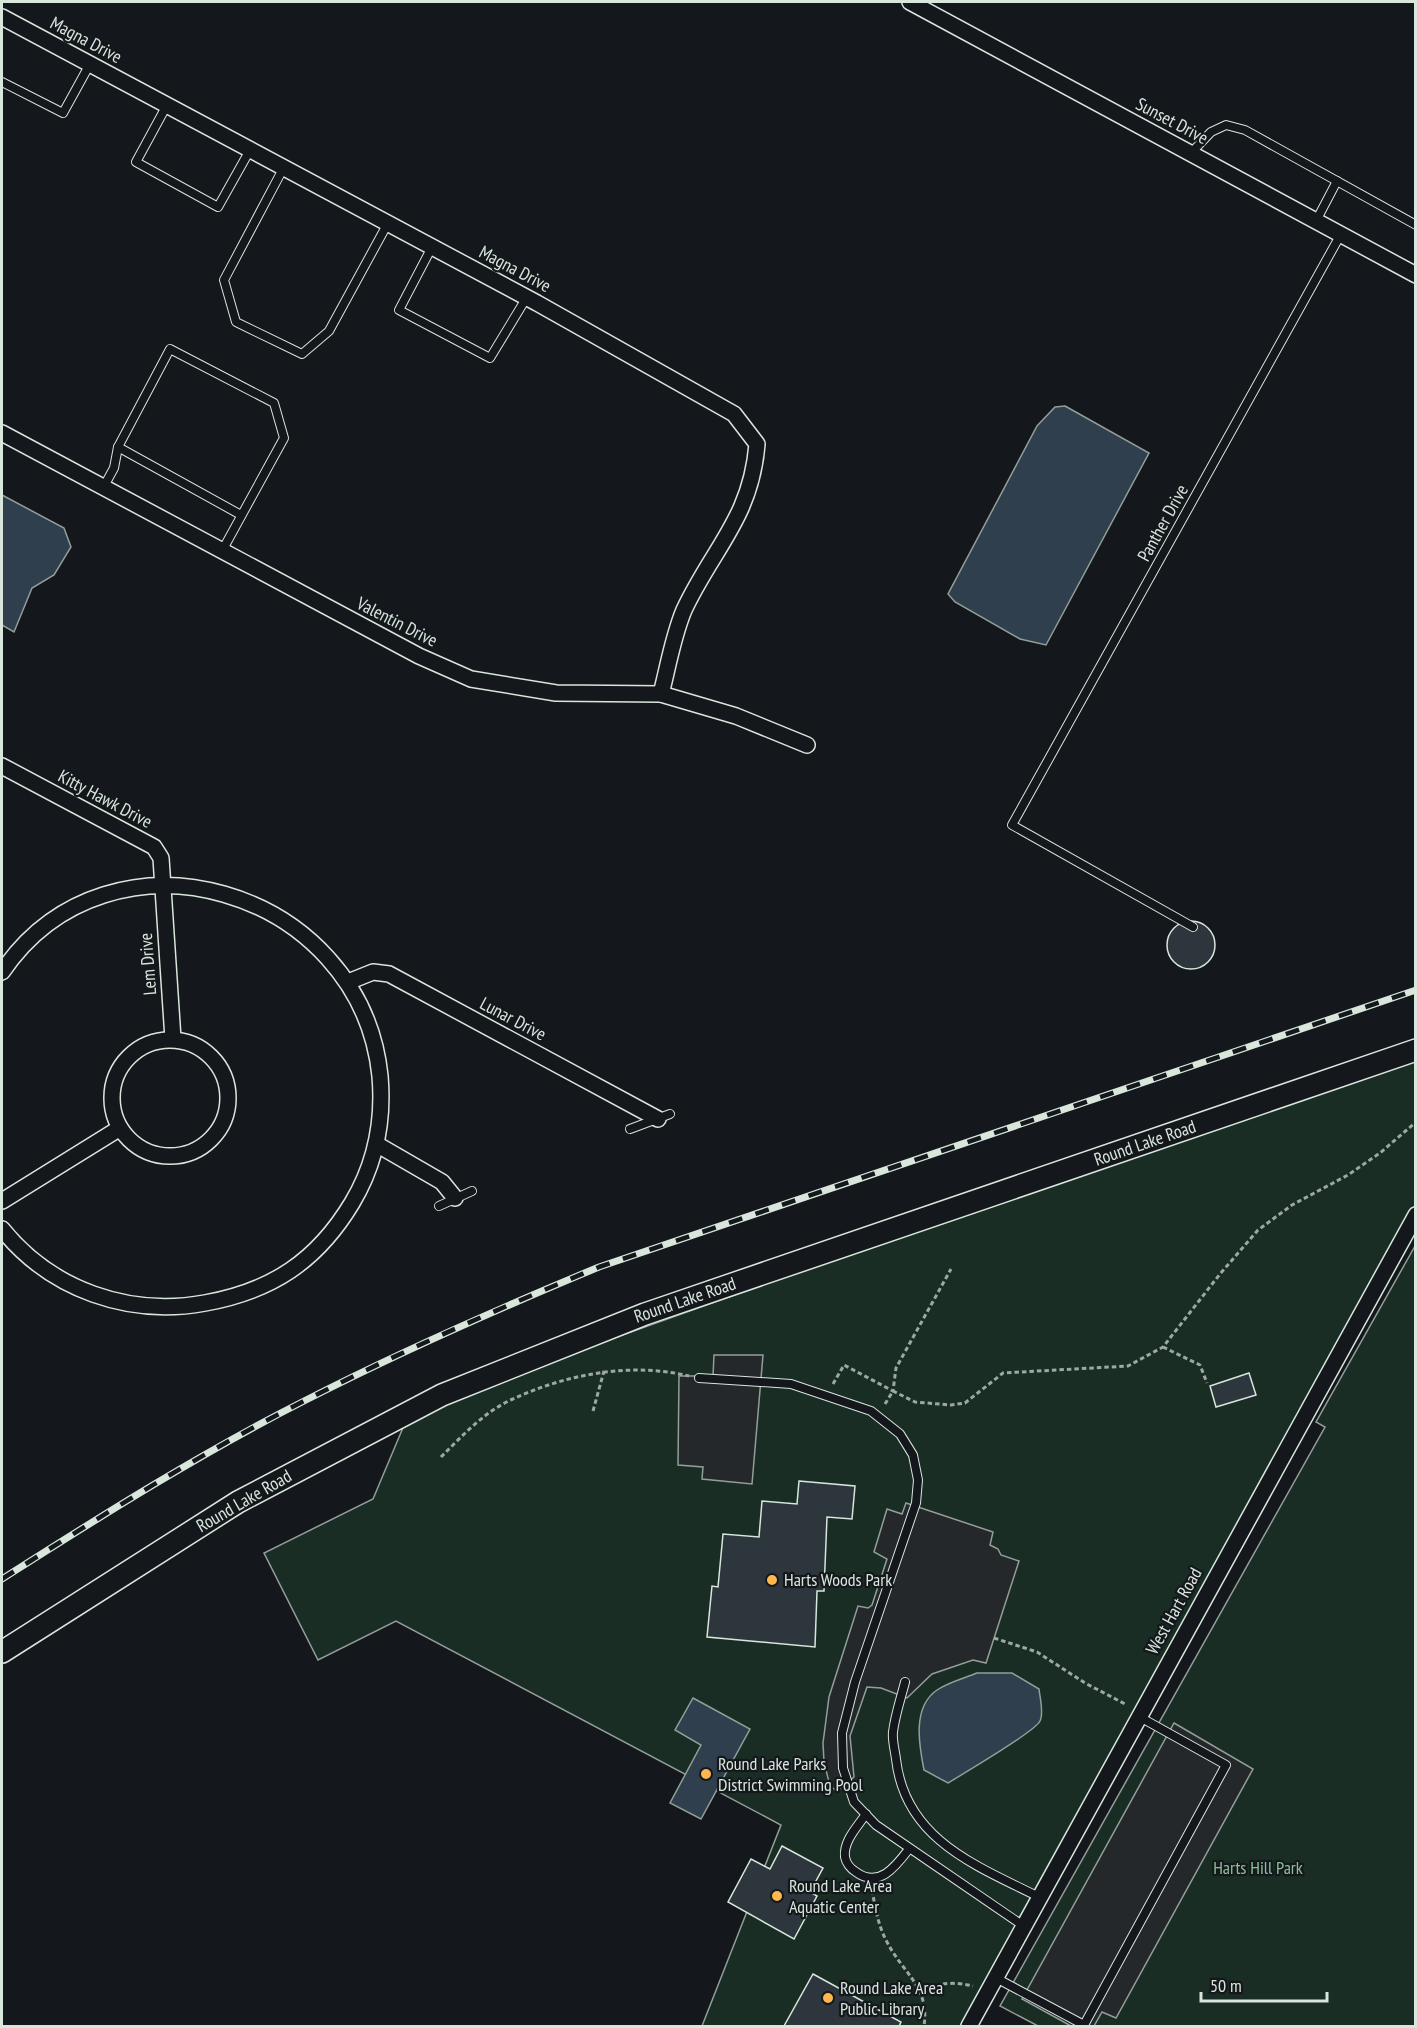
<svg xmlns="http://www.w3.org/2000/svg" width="1417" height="2028" font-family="'PT Sans Narrow',sans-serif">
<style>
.green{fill:#1a2d24;stroke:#939e99;stroke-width:1.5}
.parking{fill:#24282b;stroke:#939e99;stroke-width:1.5}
.water{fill:#2f3f4d;stroke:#939e99;stroke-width:1.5}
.building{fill:#2c363c;stroke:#d8e6dc;stroke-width:1.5}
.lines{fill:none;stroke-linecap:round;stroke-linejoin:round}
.service-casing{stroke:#d8e6dc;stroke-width:10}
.minor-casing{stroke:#d8e6dc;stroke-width:18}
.secondary-casing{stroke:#d8e6dc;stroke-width:24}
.path{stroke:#9da8a2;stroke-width:3;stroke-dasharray:4.5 3;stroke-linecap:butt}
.service{stroke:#14181c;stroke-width:8}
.minor{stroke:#14181c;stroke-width:15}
.secondary{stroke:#14181c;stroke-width:21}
.rail-casing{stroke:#d8e6dc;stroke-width:7}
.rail{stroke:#14181c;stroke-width:4.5;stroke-dasharray:14;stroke-linecap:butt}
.poi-dot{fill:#ffb74d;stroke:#14181c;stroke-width:2}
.labels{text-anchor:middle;stroke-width:4.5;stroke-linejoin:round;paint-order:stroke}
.street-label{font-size:18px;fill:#d8e6dc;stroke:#14181c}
.poi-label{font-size:18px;fill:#d8e6dc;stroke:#14181c;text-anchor:start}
.park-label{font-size:18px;fill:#8ac095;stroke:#14181c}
</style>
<rect width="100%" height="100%" fill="#14181c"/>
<g class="green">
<path d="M1415 1052V1221L968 2026H702L781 1825 396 1621 318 1660 264 1553 373 1499 410 1411Z"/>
<path d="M1415 1246V2026H1038L1000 2006 1325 1427 1316 1422Z"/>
</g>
<g class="parking">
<path d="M714 1355H763L752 1484 702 1479 703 1467 678 1465 679 1376H713Z"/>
<path d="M906 1503 993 1532 990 1545 998 1549 1001 1555 1019 1561 986 1663 973 1660 932 1674 907 1698 881 1688 867 1687 850 1736 854 1777 837 1791 830 1786 824 1762 823 1743 829 1697 858 1606 868 1608 872 1605 887 1559 874 1552 887 1509 902 1514Z"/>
<path d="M1174 1723 1253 1769 1116 2018 1102 2012 1094 2026H1071L1022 1999Z"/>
</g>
<g class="water">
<path d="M1065 406 1149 453 1046 645 1020 639 955 602 948 594 1037 426 1055 407Z"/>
<path d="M2 495 64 528 71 547 54 575 32 588 14 632 2 625Z"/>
<path d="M977 1673H1012L1039 1689C1040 1698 1044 1713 1040 1721 1035 1732 964 1773 948 1783L924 1770C919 1745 912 1707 937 1690 949 1682 965 1678 977 1673Z"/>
<path d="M693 1698 750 1729 701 1819 670 1803 701 1745 675 1730Z"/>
</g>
<g class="building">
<circle cx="1191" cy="945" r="24"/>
<path d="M1249 1373 1256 1395 1216 1407 1210 1386Z"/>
<path d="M799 1481 855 1486 852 1519 827 1517 824 1591H817L815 1647 707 1637 712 1586 718 1587 723 1534 759 1537 762 1501 797 1504Z"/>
<path d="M782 1846 823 1868 810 1892 817 1896 794 1939 728 1902 751 1859 770 1869Z"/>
<path d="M813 1974 901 2022 899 2026H784Z"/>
</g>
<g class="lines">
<defs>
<g id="service">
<path d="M2 82 63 113 90 64"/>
<path d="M167 105 136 162 218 207 250 150"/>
<path d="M1191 153 1211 132 1226 125 1245 130 1416 225"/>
<path d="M284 167 224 280 236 322 302 354 329 331 388 223"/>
<path d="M1316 221 1337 181"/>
<path d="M432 247 399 310 490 358 527 297"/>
<path d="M118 447 241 515"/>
<path d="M103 488 114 468 118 447 170 349 274 403 284 438 222 551"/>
<path d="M1193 927 1012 825 1341 234"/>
<path d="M630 1129 670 1114"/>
<path d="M439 1206 472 1191"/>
<path d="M699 1378 791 1384 871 1411 900 1434 913 1455 918 1480 916 1503 855 1682 842 1733 843 1768 854 1802 876 1825 1025 1927"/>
<path d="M905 1682C901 1698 895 1715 893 1732 892 1740 895 1751 896 1759 905 1840 977 1866 1041 1898"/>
<path d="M866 1814C858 1826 843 1841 845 1857 846 1863 851 1869 856 1872 879 1889 896 1866 909 1849"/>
<path d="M996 1978 1084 2025 1226 1765 1138 1716"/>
</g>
<g id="minor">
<path d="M910 2 1416 275"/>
<path d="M2 17 537 303 734 414 757 444C751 518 713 548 684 610 673 636 668 667 661 694"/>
<path d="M2 433 419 656 471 679 556 693 661 694 736 716 807 745"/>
<path d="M2 766 154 847 161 858 173 1039"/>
<path d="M2 972C110 813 361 889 380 1076 384 1122 376 1163 352 1203 317 1261 272 1291 205 1303 129 1317 51 1290 2 1229"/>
<path d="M348 982 373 972 389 974 658 1119"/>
<circle cx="170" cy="1098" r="58"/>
<path d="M378 1145 442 1182 455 1198"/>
<path d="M2 1201 120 1128"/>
<path d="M969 2026 1416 1215"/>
</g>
<path id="secondary" d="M2 1652 238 1502 442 1395 645 1314 1416 1050"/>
</defs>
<use href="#service" class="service-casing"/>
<use href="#minor" class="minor-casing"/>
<use href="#secondary" class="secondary-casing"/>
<g class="path">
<path d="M1163 1347 1200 1365 1207 1383"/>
<path d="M833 1384 844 1365 893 1391 896 1368 951 1269"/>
<path d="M885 1404 893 1391 915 1402 951 1405 965 1403 1003 1373 1128 1366 1163 1347 1220 1274 1258 1230 1292 1205 1348 1175 1380 1153 1416 1122"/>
<path d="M593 1411 604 1371"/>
<path d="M441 1457C462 1436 485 1411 513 1399 567 1374 631 1362 689 1376"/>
<path d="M994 1638 1037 1652 1085 1683 1127 1705"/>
<path d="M872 1890C875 1906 878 1925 886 1940 902 1973 930 1986 924 2026"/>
<path d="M923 1994C936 1981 956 1982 973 1986"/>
</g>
<use href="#service" class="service"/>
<use href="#minor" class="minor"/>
<use href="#secondary" class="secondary"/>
<defs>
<path id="rail" d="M2 1579C101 1516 201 1453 306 1400 402 1351 500 1308 599 1267L1416 990"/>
</defs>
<use href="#rail" class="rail-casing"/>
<use href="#rail" class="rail"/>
</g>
<g class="poi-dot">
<circle cx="772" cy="1580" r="6"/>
<circle cx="706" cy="1774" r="6"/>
<circle cx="777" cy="1896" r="6"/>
<circle cx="828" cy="1998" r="6"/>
</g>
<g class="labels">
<g class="street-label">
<text transform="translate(86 40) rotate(28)" y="6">Magna Drive</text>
<text transform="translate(1172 121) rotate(28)" y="6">Sunset Drive</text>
<text transform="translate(515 269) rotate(28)" y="6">Magna Drive</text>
<text transform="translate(1163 523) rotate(-61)" y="6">Panther Drive</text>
<text transform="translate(397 622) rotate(27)" y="6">Valentin Drive</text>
<text transform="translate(105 799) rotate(28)" y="6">Kitty Hawk Drive</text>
<text transform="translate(148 964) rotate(-94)" y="6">Lem Drive</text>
<text transform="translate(513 1019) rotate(28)" y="6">Lunar Drive</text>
<text transform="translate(1145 1143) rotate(-19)" y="6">Round Lake Road</text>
<text transform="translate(685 1300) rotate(-19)" y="6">Round Lake Road</text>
<text transform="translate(244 1501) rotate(-30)" y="6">Round Lake Road</text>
<text transform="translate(1174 1611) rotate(-61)" y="6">West Hart Road</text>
</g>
<g class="poi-label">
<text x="784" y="1586">Harts Woods Park</text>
<text x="718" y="1770">Round Lake Parks<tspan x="718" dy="21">District Swimming Pool</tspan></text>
<text x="789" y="1892">Round Lake Area<tspan x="789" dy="21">Aquatic Center</tspan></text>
<text x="840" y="1994">Round Lake Area<tspan x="840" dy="21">Public Library</tspan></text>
</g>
<g class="park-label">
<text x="1258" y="1874">Harts Hill Park</text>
</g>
</g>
<rect width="1417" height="2028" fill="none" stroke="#d8e6dc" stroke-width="6"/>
<path d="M1201 1992v9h126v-9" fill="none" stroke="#d8e6dc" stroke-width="3"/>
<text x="1210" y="1992" font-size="18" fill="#d8e6dc" stroke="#14181c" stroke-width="4.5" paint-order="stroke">50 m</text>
</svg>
